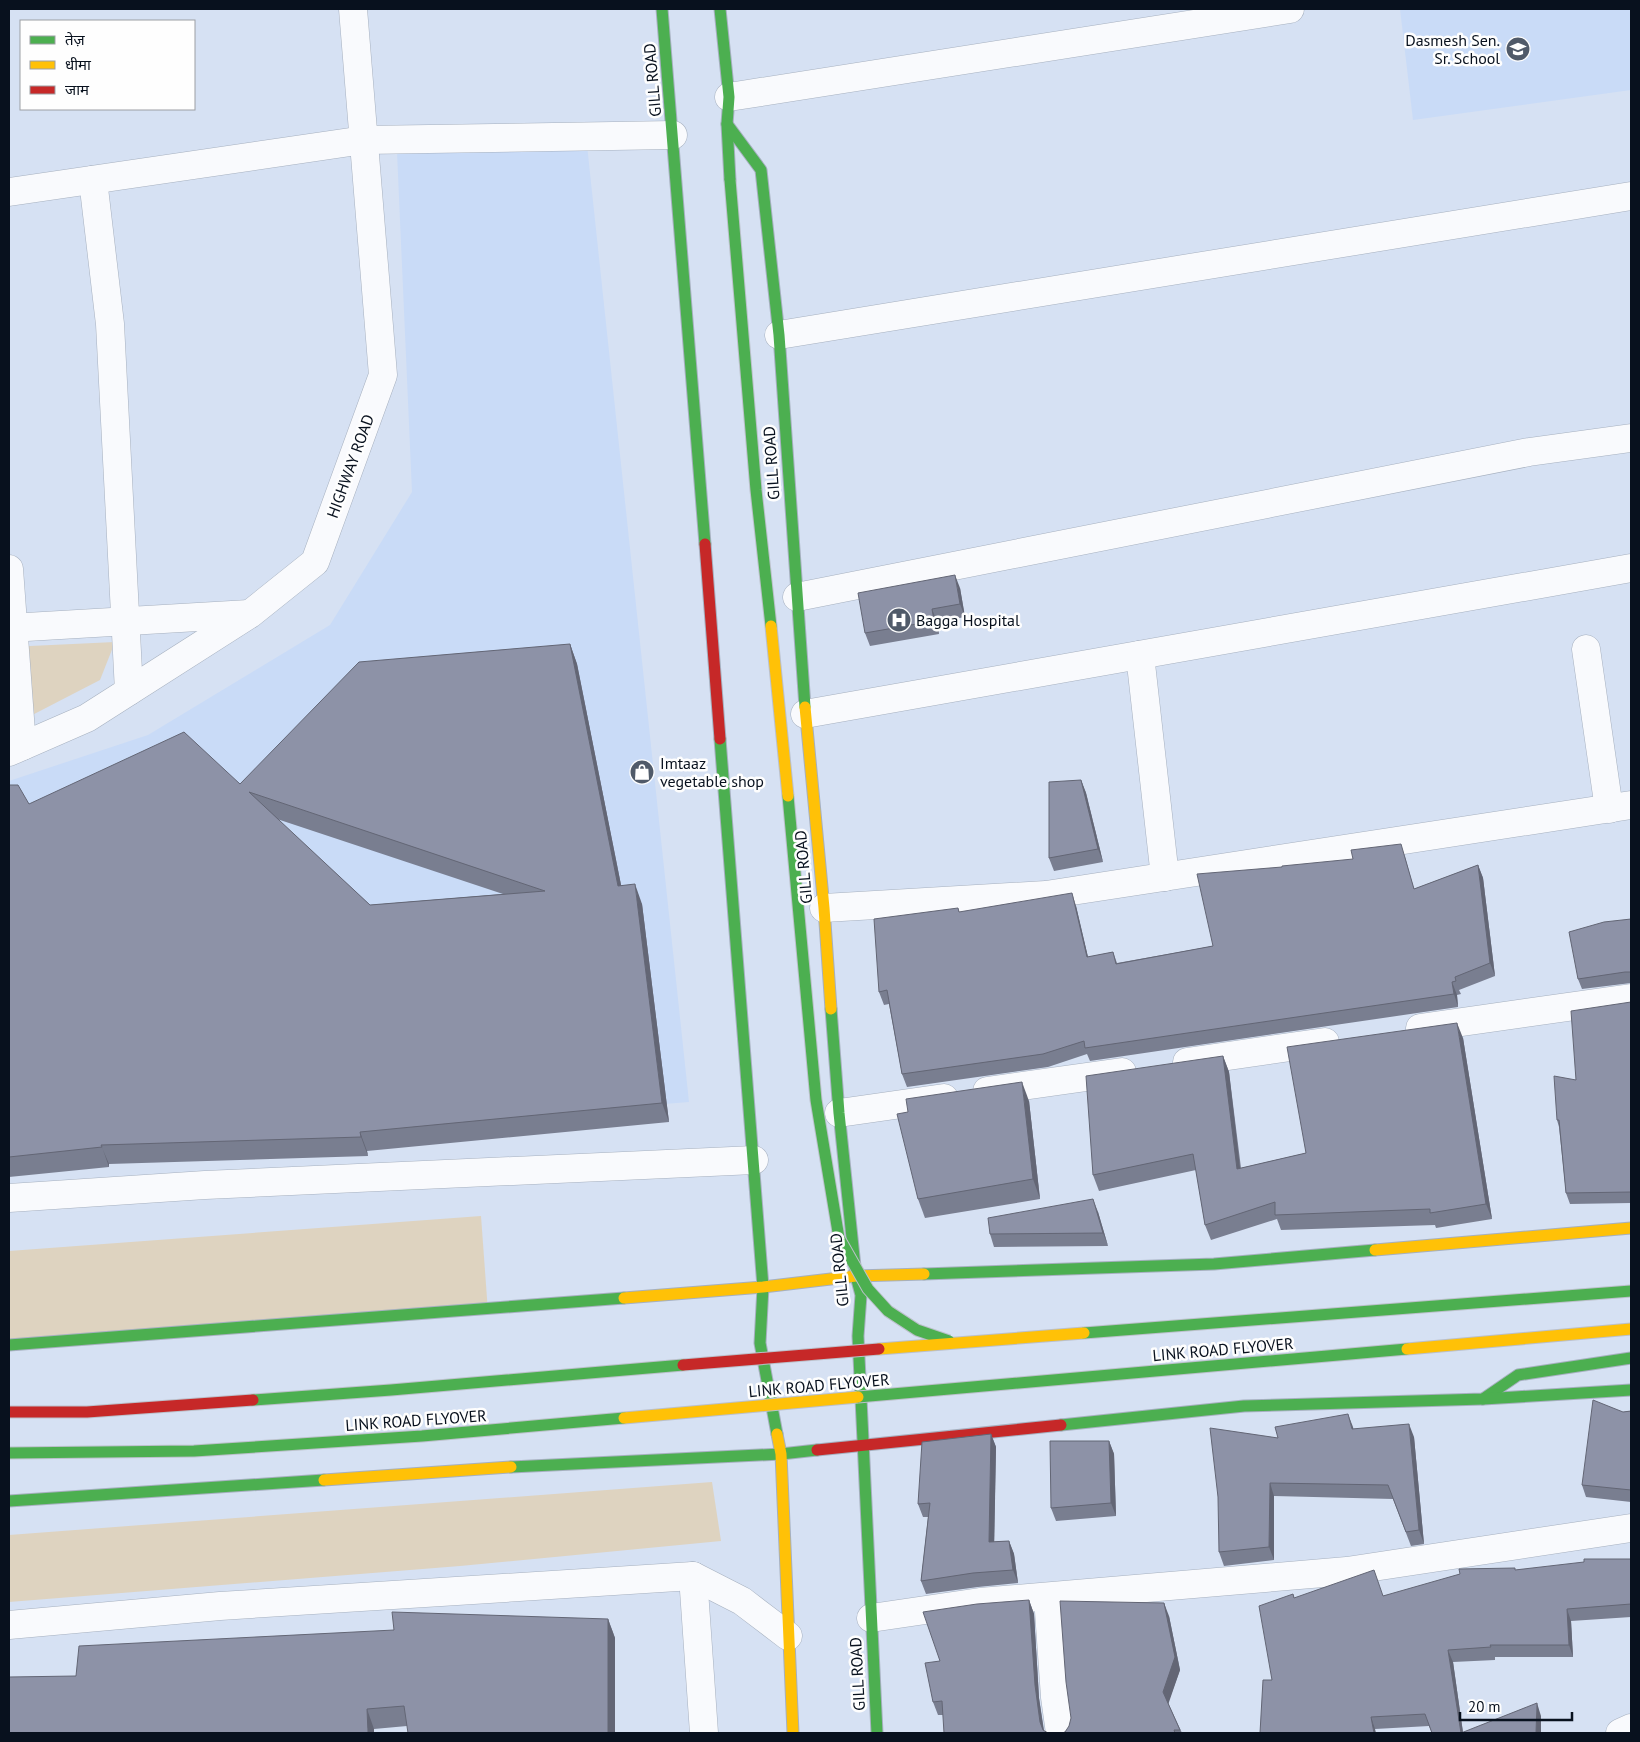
<svg xmlns="http://www.w3.org/2000/svg" width="1640" height="1742" font-family="'PT Sans','Noto Sans Devanagari',sans-serif">
<style>
.built{fill:#c9dbf7}
.green{fill:#ded3c0}
.lines{fill:none;stroke-linecap:round;stroke-linejoin:round}
.street-casing{stroke:#a6b0bf;stroke-width:29}
.fast-casing{stroke:#a6b0bf;stroke-width:13}
.slow-casing{stroke:#a6b0bf;stroke-width:13}
.jam-casing{stroke:#a6b0bf;stroke-width:13}
.street{stroke:#f9fafd;stroke-width:28}
.fast{stroke:#4caf50;stroke-width:11}
.slow{stroke:#ffc107;stroke-width:11}
.jam{stroke:#c62828;stroke-width:11}
.fast-bridge-casing{stroke:#bbc0ca;stroke-width:13;stroke-linecap:butt}
.slow-bridge-casing{stroke:#bbc0ca;stroke-width:13;stroke-linecap:butt}
.jam-bridge-casing{stroke:#bbc0ca;stroke-width:13;stroke-linecap:butt}
.fast-bridge{stroke:#4caf50;stroke-width:11}
.slow-bridge{stroke:#ffc107;stroke-width:11}
.jam-bridge{stroke:#c62828;stroke-width:11}
.wall{fill:#797e90;fill-rule:evenodd}
.shaded-wall{fill:#636675}
.building{fill:#8d92a7;stroke:#636675;fill-rule:evenodd}
.labels{text-anchor:middle;stroke-width:5;stroke-linejoin:round;paint-order:stroke}
.poi-label{font-size:16px;fill:#08111e;stroke:#fefefe;text-anchor:start}
.street-label{font-size:16px;fill:#08111e;stroke:#fefefe}
</style>
<rect width="100%" height="100%" fill="#d6e1f3"/>
<g class="built">
<path d="M1400 9H1631V90L1413 120Z"/>
<path d="M587 145 689 1102 9 1157V781L148 735 330 625 412 492 397 152Z"/>
</g>
<g class="green">
<path d="M115 642 100 680 9 727V647Z"/>
<path d="M481 1216 488 1312 9 1348V1251Z"/>
<path d="M712 1482 721 1541 460 1566 9 1602V1535Z"/>
</g>
<g class="lines">
<defs>
<g id="street">
<path d="M729 97 1290 9"/>
<path d="M93 180 110 324 129 691"/>
<path d="M9 192 364 140 673 135"/>
<path d="M779 335 1631 196"/>
<path d="M9 569 22 746"/>
<path d="M797 597 1529 452 1631 438"/>
<path d="M9 628 249 614"/>
<path d="M1586 649 1609 809"/>
<path d="M1140 655 1165 877"/>
<path d="M805 714 1631 568"/>
<path d="M9 752 87 718 250 614 315 562 383 375 353 9"/>
<path d="M824 908 1046 895 1631 805"/>
<path d="M1420 1028 1631 998"/>
<path d="M1187 1062 1325 1042"/>
<path d="M987 1091 1122 1072"/>
<path d="M839 1113 944 1098"/>
<path d="M9 1198 205 1185 754 1160"/>
<path d="M693 1576 704 1733"/>
<path d="M1048 1597 1055 1697 1060 1733"/>
<path d="M871 1618 980 1602 1347 1571 1631 1528"/>
<path d="M9 1625 220 1606 693 1576 742 1601 788 1636"/>
<path d="M1620 1733 1631 1728"/>
</g>
<g id="fast">
<path d="M662 9 705 544"/>
<path d="M720 9 729 97 727 124 730 180"/>
<path d="M727 124 761 170 779 335 805 707"/>
<path d="M720 739 763 1287 760 1343 777 1434"/>
<path d="M831 1009 839 1113 856 1276 861 1295 858 1336 877 1733"/>
<path d="M924 1274 1214 1264 1375 1250"/>
<path d="M9 1345 624 1298"/>
<path d="M1483 1399 1518 1375 1631 1358"/>
<path d="M1061 1425 1244 1406 1483 1399 1631 1390"/>
<path d="M511 1467 781 1454 817 1450"/>
<path d="M9 1501 324 1480"/>
</g>
<g id="slow">
<path d="M805 707 824 908 831 1009"/>
<path d="M1375 1250 1631 1228"/>
<path d="M624 1298 763 1287 856 1276 924 1274"/>
<path d="M777 1434 781 1454 793 1733"/>
<path d="M324 1480 511 1467"/>
</g>
<g id="jam">
<path d="M705 544 720 739"/>
<path d="M817 1450 1061 1425"/>
</g>
</defs>
<use href="#street" class="street-casing"/>
<use href="#fast" class="fast-casing"/>
<use href="#slow" class="slow-casing"/>
<use href="#jam" class="jam-casing"/>
<use href="#street" class="street"/>
<use href="#fast" class="fast"/>
<use href="#slow" class="slow"/>
<use href="#jam" class="jam"/>
<defs>
<g id="fast-bridge">
<path d="M730 180 756 490 771 626"/>
<path d="M788 796 816 1100 839 1238 868 1289 888 1311 917 1330 949 1341"/>
<path d="M1084 1333 1631 1291"/>
<path d="M858 1397 1407 1349"/>
<path d="M253 1400 391 1390 683 1365"/>
<path d="M9 1453 194 1451 422 1436 624 1418"/>
</g>
<g id="slow-bridge">
<path d="M771 626 788 796"/>
<path d="M879 1349 1084 1333"/>
<path d="M1407 1349 1631 1329"/>
<path d="M624 1418 858 1397"/>
</g>
<g id="jam-bridge">
<path d="M683 1365 879 1349"/>
<path d="M9 1412H87L253 1400"/>
</g>
</defs>
<use href="#fast-bridge" class="fast-bridge-casing"/>
<use href="#slow-bridge" class="slow-bridge-casing"/>
<use href="#jam-bridge" class="jam-bridge-casing"/>
<use href="#fast-bridge" class="fast-bridge"/>
<use href="#slow-bridge" class="slow-bridge"/>
<use href="#jam-bridge" class="jam-bridge"/>
</g>
<g class="wall">
<path d="M960 588 965 617 937 622 939 634 870 646 865 633Z"/>
<path d="M570 644 577 664 621 885 642 904 669 1122 367 1151 368 1156 109 1164V1167L9 1177V785L29 804 240 784ZM277 819 503 894 370 905Z"/>
<path d="M1081 780 1086 793 1103 862 1054 871 1049 858Z"/>
<path d="M1405 857 1414 889 1478 865 1483 878 1495 976 1459 990 1461 994 1457 995 1458 1007 1090 1061 1087 1054 1048 1067 907 1087 902 1074 889 1004 884 1005 879 992 958 908 959 912 1076 906 1088 957 1113 952 1117 963 1213 946Z"/>
<path d="M1631 919V983L1582 989 1578 979Z"/>
<path d="M1631 1002V1203L1570 1204 1566 1193 1559 1127 1557 1120 1576 1080 1630 1003Z"/>
<path d="M1463 1038 1492 1219 1436 1228 1435 1225 1281 1230 1277 1219 1211 1240 1205 1225 1196 1170 1099 1191 1093 1175 1223 1056 1229 1072 1241 1168 1306 1153Z"/>
<path d="M1029 1101 1040 1199 925 1218 918 1199Z"/>
<path d="M1098 1212 1108 1246 994 1247 990 1234Z"/>
<path d="M1631 1411V1502L1586 1497 1582 1485 1623 1412Z"/>
<path d="M1353 1429 1414 1437 1424 1544 1411 1546 1393 1499 1274 1496V1560L1224 1566 1219 1552 1278 1438Z"/>
<path d="M991 1434 996 1447 994 1542 1009 1541 1014 1554 1018 1583 978 1587 926 1594 921 1581 928 1517H923L918 1504Z"/>
<path d="M1109 1441 1114 1454 1116 1516 1056 1521 1051 1508Z"/>
<path d="M1631 1559V1617L1571 1621 1573 1657H1495V1660L1453 1662 1463 1732 1541 1716V1733H1432L1429 1726 1375 1729 1272 1680 1293 1594 1294 1598 1383 1596 1516 1570Z"/>
<path d="M1029 1600 1034 1614 1039 1698 1044 1730 943 1715H938L933 1702 940 1661Z"/>
<path d="M1169 1616 1180 1670 1168 1703 1182 1733H1062L1065 1732Z"/>
<path d="M608 1619 615 1638 407 1726 374 1729 76 1676Z"/>
</g>
<g class="shaded-wall">
<path d="M955 575 960 588 965 617 960 604Z"/>
<path d="M932 609 937 622 939 634 934 621Z"/>
<path d="M570 644 577 664 625 905 618 886Z"/>
<path d="M1081 780 1086 793 1103 862 1098 849Z"/>
<path d="M1478 865 1483 878 1495 976 1490 963Z"/>
<path d="M635 884 642 904 669 1122 662 1103Z"/>
<path d="M1072 893 1076 906 1091 970 1087 957Z"/>
<path d="M1452 982 1457 995 1458 1007 1454 994Z"/>
<path d="M1457 1023 1463 1038 1492 1219 1486 1204Z"/>
<path d="M1223 1056 1229 1072 1242 1185 1237 1169Z"/>
<path d="M1022 1082 1029 1101 1040 1199 1033 1179Z"/>
<path d="M360 1132 367 1151 368 1156 361 1137Z"/>
<path d="M101 1145 109 1164V1167L102 1147Z"/>
<path d="M1093 1199 1098 1212 1108 1246 1103 1233Z"/>
<path d="M1348 1414 1353 1427 1356 1442 1352 1429Z"/>
<path d="M1409 1424 1414 1437 1424 1544 1419 1530Z"/>
<path d="M991 1434 996 1447 994 1555 989 1542Z"/>
<path d="M1109 1441 1114 1454 1116 1516 1111 1503Z"/>
<path d="M1270 1483 1274 1496V1560L1269 1547Z"/>
<path d="M1009 1541 1014 1554 1018 1583 1013 1570Z"/>
<path d="M1029 1600 1034 1614 1039 1698 1044 1733 1040 1722 1035 1685Z"/>
<path d="M1164 1603 1169 1616 1180 1670 1168 1705 1163 1692Z"/>
<path d="M1567 1609 1571 1621 1573 1657 1569 1645Z"/>
<path d="M608 1619 615 1638V1733H608Z"/>
<path d="M1448 1650 1453 1662 1463 1733H1461Z"/>
<path d="M1537 1703 1541 1716V1733H1536Z"/>
<path d="M367 1709 374 1729V1733H368Z"/>
<path d="M1371 1717 1375 1729 1376 1733H1374Z"/>
</g>
<g class="building">
<path d="M955 575 960 604 932 609 934 621 865 633 858 593Z"/>
<path d="M570 644 618 886 635 884 662 1103 360 1132 361 1137 101 1145 102 1147 9 1157V785H18L29 804 184 732 240 784 359 662ZM249 792 545 891 370 905Z"/>
<path d="M1081 780 1098 849 1049 858V782Z"/>
<path d="M1401 844 1414 889 1478 865 1490 963 1455 977 1456 981 1452 982 1454 994 1085 1048 1084 1041 1043 1054 902 1074 887 990 879 992 874 919 958 908 959 912 1072 893 1087 957 1113 952 1116 964 1213 946 1197 874 1282 867V866L1353 859 1351 850Z"/>
<path d="M1631 919V972H1625L1578 979 1569 932 1604 922Z"/>
<path d="M1631 1002V1192L1566 1193 1559 1120H1557L1554 1076 1576 1080 1571 1011Z"/>
<path d="M1457 1023 1486 1204 1430 1213V1209L1275 1215V1202L1205 1225 1193 1154 1093 1175 1086 1076 1223 1056 1237 1169 1306 1153 1287 1047Z"/>
<path d="M1022 1082 1033 1179 918 1199 897 1114 908 1112 906 1099Z"/>
<path d="M1093 1199 1103 1233 990 1234 988 1218Z"/>
<path d="M1593 1400 1623 1412 1631 1411V1490L1582 1485Z"/>
<path d="M1348 1414 1352 1429 1409 1424 1419 1530 1406 1532 1388 1485 1270 1483 1269 1547 1219 1552 1218 1497 1210 1428 1278 1438 1275 1427Z"/>
<path d="M991 1434 989 1542 1009 1541 1013 1570 973 1573 921 1581 930 1503 918 1504 922 1442Z"/>
<path d="M1050 1441H1109L1111 1503 1051 1508Z"/>
<path d="M1584 1559H1631V1604L1567 1609 1569 1645H1490L1491 1647 1448 1650 1461 1733 1537 1703 1536 1733H1432L1425 1714 1371 1717 1374 1733H1260L1263 1680H1272L1259 1606 1293 1594 1294 1598 1374 1570 1383 1596 1460 1574 1459 1569 1515 1568V1570L1584 1562Z"/>
<path d="M1029 1600 1035 1685 1040 1722 1043 1730 1048 1733H944L942 1701 933 1702 925 1663 940 1661 923 1612 977 1604Z"/>
<path d="M1060 1601 1164 1603 1175 1657 1163 1692 1180 1730H1174L1175 1733H1062L1065 1732 1069 1726 1071 1718 1066 1682Z"/>
<path d="M392 1612 608 1619V1733H408L404 1706 367 1709 368 1733H9V1677L76 1676 79 1646 394 1630Z"/>
</g>
<defs>
<symbol id="school-disc" viewBox="-11 -11 22 22"><circle r="9.5" fill="#505a69" stroke="#fefefe"/><path d="M0-5L7-2L0 1L-7-2ZM-4 1L0 2.5L4 1V4Q0 6-4 4Z" fill="#fff"/></symbol>
<symbol id="hospital-disc" viewBox="-11 -11 22 22"><circle r="9.5" fill="#505a69" stroke="#fefefe"/><path d="M-5-5h3v3.5h4V-5h3V5h-3V1.5h-4V5h-3Z" fill="#fff"/></symbol>
<symbol id="shop-disc" viewBox="-11 -11 22 22"><circle r="9.5" fill="#505a69" stroke="#fefefe"/><path d="M-5-2.5h2.3a2.7 3.5 0 0 1 5.4 0H5L5.5 6h-11ZM-1.5-2.5h3a1.5 2.3 0 0 0-3 0Z" fill="#fff"/></symbol>
</defs>
<g fill-rule="evenodd">
<use href="#school-disc" x="1504" y="35" width="28" height="28"/>
<use href="#hospital-disc" x="885" y="606" width="28" height="28"/>
<use href="#shop-disc" x="628" y="758" width="28" height="28"/>
</g>
<g class="labels">
<g class="poi-label">
<text x="1500" y="46" text-anchor="end">Dasmesh Sen.<tspan x="1500" dy="18">Sr. School</tspan></text>
<text x="916" y="626">Bagga Hospital</text>
<text x="660" y="769">Imtaaz<tspan x="660" dy="18">vegetable shop</tspan></text>
</g>
<g class="street-label">
<text transform="translate(652 80) rotate(-95)" y="6">GILL ROAD</text>
<text transform="translate(771 463) rotate(-94)" y="6">GILL ROAD</text>
<text transform="translate(350 466) rotate(-70)" y="6">HIGHWAY ROAD</text>
<text transform="translate(803 867) rotate(-95)" y="6">GILL ROAD</text>
<text transform="translate(839 1270) rotate(-96)" y="6">GILL ROAD</text>
<text transform="translate(1223 1349) rotate(-5)" y="6">LINK ROAD FLYOVER</text>
<text transform="translate(819 1385) rotate(-5)" y="6">LINK ROAD FLYOVER</text>
<text transform="translate(416 1420) rotate(-4)" y="6">LINK ROAD FLYOVER</text>
<text transform="translate(857 1674) rotate(-93)" y="6">GILL ROAD</text>
</g>
</g>
<rect width="1640" height="1742" fill="none" stroke="#08111e" stroke-width="20"/>
<rect x="20" y="20" width="175" height="90" fill="#fefefe" stroke="#9c9fa4"/>
<rect x="30" y="36" width="25" height="8" fill="#4caf50" stroke="#9c9fa4"/>
<text x="65" y="45" font-size="15" fill="#08111e">तेज़</text>
<rect x="30" y="61" width="25" height="8" fill="#ffc107" stroke="#9c9fa4"/>
<text x="65" y="70" font-size="15" fill="#08111e">धीमा</text>
<rect x="30" y="86" width="25" height="8" fill="#c62828" stroke="#9c9fa4"/>
<text x="65" y="95" font-size="15" fill="#08111e">जाम</text>
<path d="M1460 1712v8h112v-8" fill="none" stroke="#08111e" stroke-width="2.5"/>
<text x="1468" y="1712" font-size="15" fill="#08111e" stroke="#fefefe" stroke-width="4" paint-order="stroke">20 m</text>
</svg>
